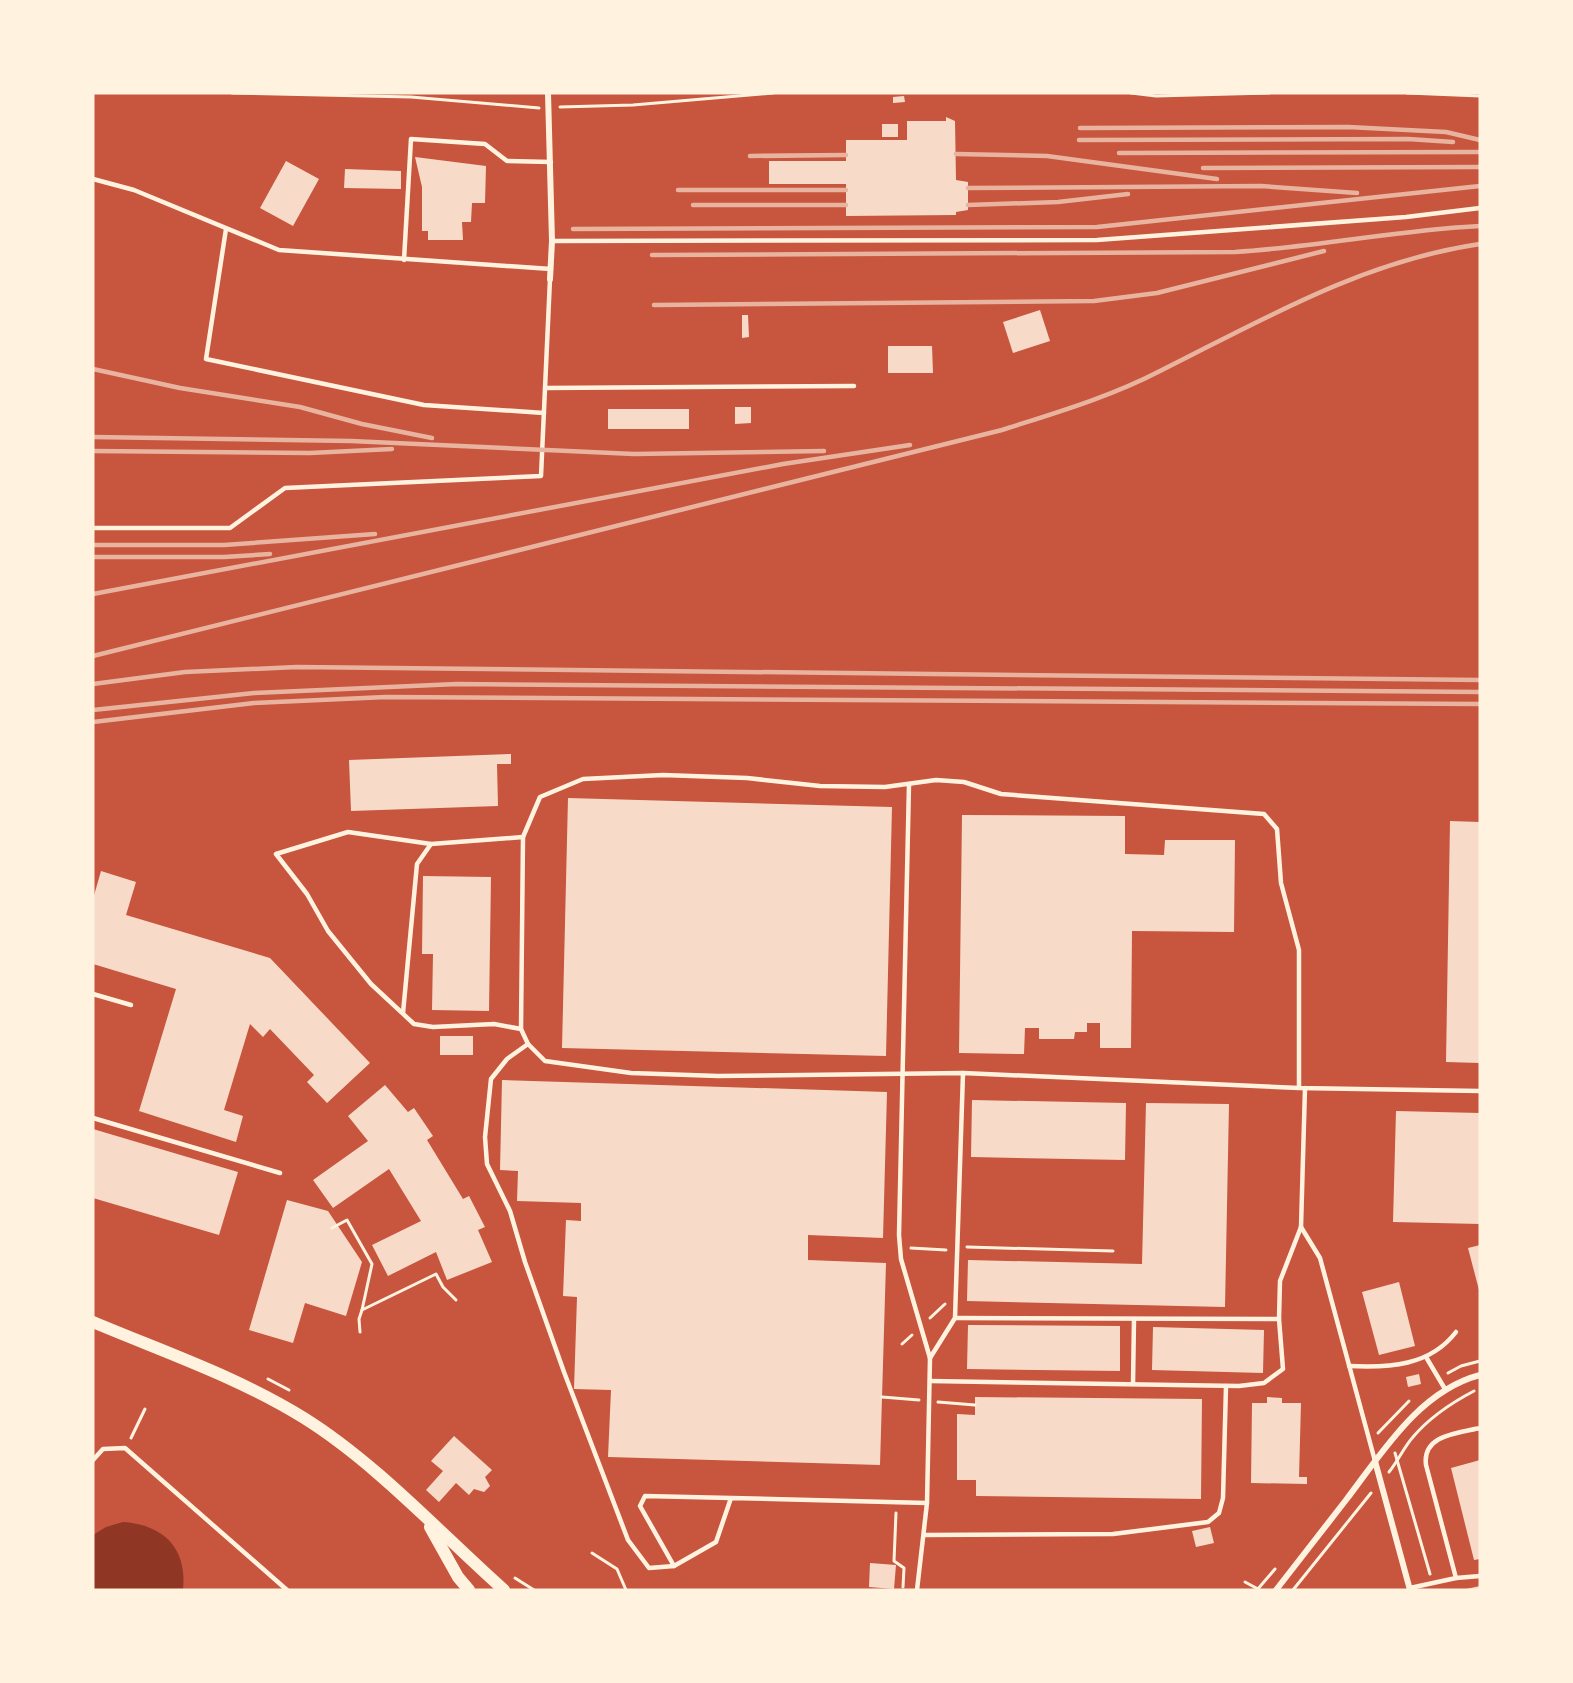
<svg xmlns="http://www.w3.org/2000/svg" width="1573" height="1683" font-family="'Source Serif 4',serif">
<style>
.water{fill:#8f3625}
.building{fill:#f7dbc8}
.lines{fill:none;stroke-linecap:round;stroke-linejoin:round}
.path{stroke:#fff3e0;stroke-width:3}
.service{stroke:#fff3e0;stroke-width:4.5}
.minor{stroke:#fff3e0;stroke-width:6}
.secondary{stroke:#fff3e0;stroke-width:12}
.rail{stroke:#e9b49f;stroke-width:4.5}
</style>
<rect width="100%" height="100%" fill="#c8553d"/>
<path class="water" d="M123 1522C164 1525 187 1548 183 1590H93V1535L106 1527Z"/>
<g class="building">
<path d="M904 96 905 102 893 103V97Z"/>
<path d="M946 117 955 121 956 180 968 182V210L956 212V215L846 216V184H769V161H846V140H907V121H946Z"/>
<rect x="882" y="124" width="16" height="13"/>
<path d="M415 157 486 166 485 203H472L471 222H462L463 240H428V231H422V187Z"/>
<path d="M286 161 319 179 293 226 260 208Z"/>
<path d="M345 169 401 171V189L344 188Z"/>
<path d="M1040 310 1050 341 1013 353 1003 322Z"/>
<path d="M742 315H748L749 337 742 338Z"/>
<path d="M888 346H932L933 373H888Z"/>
<path d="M735 407H751V423L735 424Z"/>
<rect x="608" y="409" width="81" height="20"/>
<path d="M511 754V764H497L498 806 351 811 349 760Z"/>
<path d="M568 798 892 807 886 1056 562 1048Z"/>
<path d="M962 815 1125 816V854L1164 855 1165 840H1235L1234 932 1132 931 1131 1048H1100V1023H1087V1032H1075L1074 1039H1039V1028H1025L1024 1054 959 1053Z"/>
<path d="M1450 821 1480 822V1063L1446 1062Z"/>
<path d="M101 871 136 882 126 915 270 958 370 1063 327 1103 307 1082 314 1075 270 1029 263 1037 250 1024 224 1110 243 1116 236 1142 139 1111 176 989 93 964V899Z"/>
<path d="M423 876 491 877 489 1011 432 1010 433 954H422Z"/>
<rect x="440" y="1036" width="33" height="19"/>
<path d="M502 1080 887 1092 883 1238 808 1235V1260L886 1263 880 1465 608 1457 611 1390 574 1389 577 1297 563 1296 566 1220 581 1221V1203L517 1201 518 1171 500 1170Z"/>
<path d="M385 1085 408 1112 414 1108 433 1136 427 1140 463 1199 469 1196 485 1227 478 1230 492 1262 447 1280 436 1252 388 1276 372 1245 421 1221 389 1169 333 1208 313 1180 368 1141 348 1116Z"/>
<path d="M972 1100 1126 1103 1125 1160 971 1157Z"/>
<path d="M1146 1103 1229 1104 1225 1307 967 1301 968 1260 1142 1264Z"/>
<path d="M1396 1111 1480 1113V1224L1393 1222Z"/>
<path d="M93 1129 238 1172 219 1235 93 1198Z"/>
<path d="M287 1200 328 1211 362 1262 346 1316 305 1303 293 1343 249 1330Z"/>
<path d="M1480 1245V1290H1479L1468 1248Z"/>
<path d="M1399 1282 1415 1346 1379 1355 1362 1292Z"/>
<path d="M968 1325 1120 1326V1371L967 1369Z"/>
<path d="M1153 1327 1264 1330 1263 1373 1152 1370Z"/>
<path d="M1419 1374 1421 1384 1408 1387 1406 1377Z"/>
<path d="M975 1397 1202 1399 1201 1499 976 1496V1480H957V1414L975 1415Z"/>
<path d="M1267 1397 1282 1398V1403H1301L1299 1477H1307V1484L1251 1483 1252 1403H1267Z"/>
<path d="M454 1436 492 1470 485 1477 490 1486 484 1492 474 1489 469 1495 456 1483 439 1502 426 1490 443 1471 431 1461Z"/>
<path d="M1480 1460V1559L1474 1560 1451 1468Z"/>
<path d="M1210 1527 1214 1543 1196 1547 1192 1531Z"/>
<path d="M870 1563 896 1565 894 1589 869 1587Z"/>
<path d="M1480 1586V1590H1467L1466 1589Z"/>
</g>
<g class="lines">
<g class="path">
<path d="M232 93 411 97 539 108"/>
<path d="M1131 93 1156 96 1269 93"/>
<path d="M1407 93 1480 96"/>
<path d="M560 107 633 105 773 93"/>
<path d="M332 1228 347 1220 372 1264 362 1310"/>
<path d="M967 1247 1113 1251"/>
<path d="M911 1248 946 1250"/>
<path d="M930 1318 945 1304"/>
<path d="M360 1332 359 1319 362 1310 436 1274 443 1287 456 1300"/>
<path d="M902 1344 912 1335"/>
<path d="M1448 1373 1461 1366 1480 1361"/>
<path d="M268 1379 289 1390"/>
<path d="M882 1397 919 1400"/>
<path d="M938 1402 975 1405"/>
<path d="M1378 1433 1409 1401"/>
<path d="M131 1438 145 1409"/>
<path d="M1395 1453 1430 1574"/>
<path d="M1389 1472C1398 1461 1404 1447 1413 1437 1430 1417 1451 1403 1474 1391"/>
<path d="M896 1513 894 1561 904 1568 903 1587"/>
<path d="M592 1553 617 1569 626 1590"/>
<path d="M515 1578 534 1590"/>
<path d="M1245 1582 1258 1589"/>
<path d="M1257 1590 1275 1569"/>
<path d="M1293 1590 1371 1493"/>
</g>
<g class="service">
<path d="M93 179 134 190 279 250 551 269"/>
<path d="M226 229 206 359 424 405 544 413"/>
<path d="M552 241 1097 240 1406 217 1480 208"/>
<path d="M404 260 411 139 485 144 507 161 551 162"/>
<path d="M545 388 854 386"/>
<path d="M93 528H230L285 488 541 476 550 279"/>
<path d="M909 784 899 1235 901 1259 930 1358 927 1503 917 1590"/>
<path d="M93 994 131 1005"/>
<path d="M403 1013 417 864 431 844"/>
<path d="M521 1029 494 1024 433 1027 414 1024 371 984 328 931 307 894 276 854 348 832 431 844 523 837"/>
<path d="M528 1044 507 1059 491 1079 485 1137 487 1164 510 1211 525 1262 564 1372 628 1540 649 1568 674 1566"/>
<path d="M1299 1088V950L1281 883 1277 829 1264 814 1001 794 964 782 936 780 885 787 820 786 747 778 663 775 583 779 540 797 523 837 521 1029 528 1044 545 1061 631 1073 718 1076 963 1073 1299 1088 1480 1091"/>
<path d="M93 1118 280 1173"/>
<path d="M1301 1227 1320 1258 1375 1461"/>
<path d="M955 1318 1279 1319"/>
<path d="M1426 1357 1445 1389"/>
<path d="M930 1358 955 1318 963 1073"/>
<path d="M1349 1366C1389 1368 1430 1366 1456 1332"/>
<path d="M930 1381 1239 1386 1264 1383 1283 1369 1279 1319 1280 1281 1301 1227 1305 1088"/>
<path d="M1133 1384 1134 1319"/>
<path d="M93 1460 103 1449 125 1448 287 1590"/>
<path d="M731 1498 645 1496 640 1506 674 1566 716 1542 731 1498 927 1503"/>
<path d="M924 1535 1113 1534 1208 1522 1219 1513 1223 1498 1226 1386"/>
<path d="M1456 1578 1480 1576"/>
<path d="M1410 1588 1456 1578 1426 1465C1422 1435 1458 1433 1480 1428"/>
</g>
<g class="minor">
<path d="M548 93 552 241 550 279"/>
<path d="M1375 1461 1410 1590"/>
<path d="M1276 1590C1299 1560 1323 1530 1346 1500 1382 1453 1419 1391 1480 1375"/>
</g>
<g class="secondary">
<path d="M93 1322C164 1352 238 1377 304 1418 376 1463 440 1533 504 1590"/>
<path d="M430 1527 458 1577 469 1590"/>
</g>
<g class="rail">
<path d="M1080 128 1348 127 1446 132 1480 140"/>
<path d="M1079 140 1408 139 1453 142"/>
<path d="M1119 153 1480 152"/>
<path d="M956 154 1047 156 1217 179"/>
<path d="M750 156 846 155"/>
<path d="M1203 168 1480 167"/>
<path d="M968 188 1261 186 1357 193"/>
<path d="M678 190H846"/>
<path d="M693 205H846"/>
<path d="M968 205 1058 202 1128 194"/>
<path d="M573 229 1097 227 1480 186"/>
<path d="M652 255 1235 252C1317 247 1398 230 1480 226"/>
<path d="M654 305 1094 301 1157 293 1324 251"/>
<path d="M93 369 180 388 300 407 362 424 432 438"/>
<path d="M93 437 351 441 634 454 824 451"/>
<path d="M93 451 310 453 392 449"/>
<path d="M93 545H224L375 534"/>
<path d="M93 557H224L270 554"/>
<path d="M93 594 783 464 910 445"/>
<path d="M93 656 1002 430C1055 413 1110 397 1160 371 1264 319 1363 261 1480 244"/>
<path d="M93 684 185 672 297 667 1480 680"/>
<path d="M93 710 254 693 457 684 1480 692"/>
<path d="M93 722 254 703 386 697 1480 704"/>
</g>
</g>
<rect width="1573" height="1683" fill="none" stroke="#fff3e0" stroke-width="189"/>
</svg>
